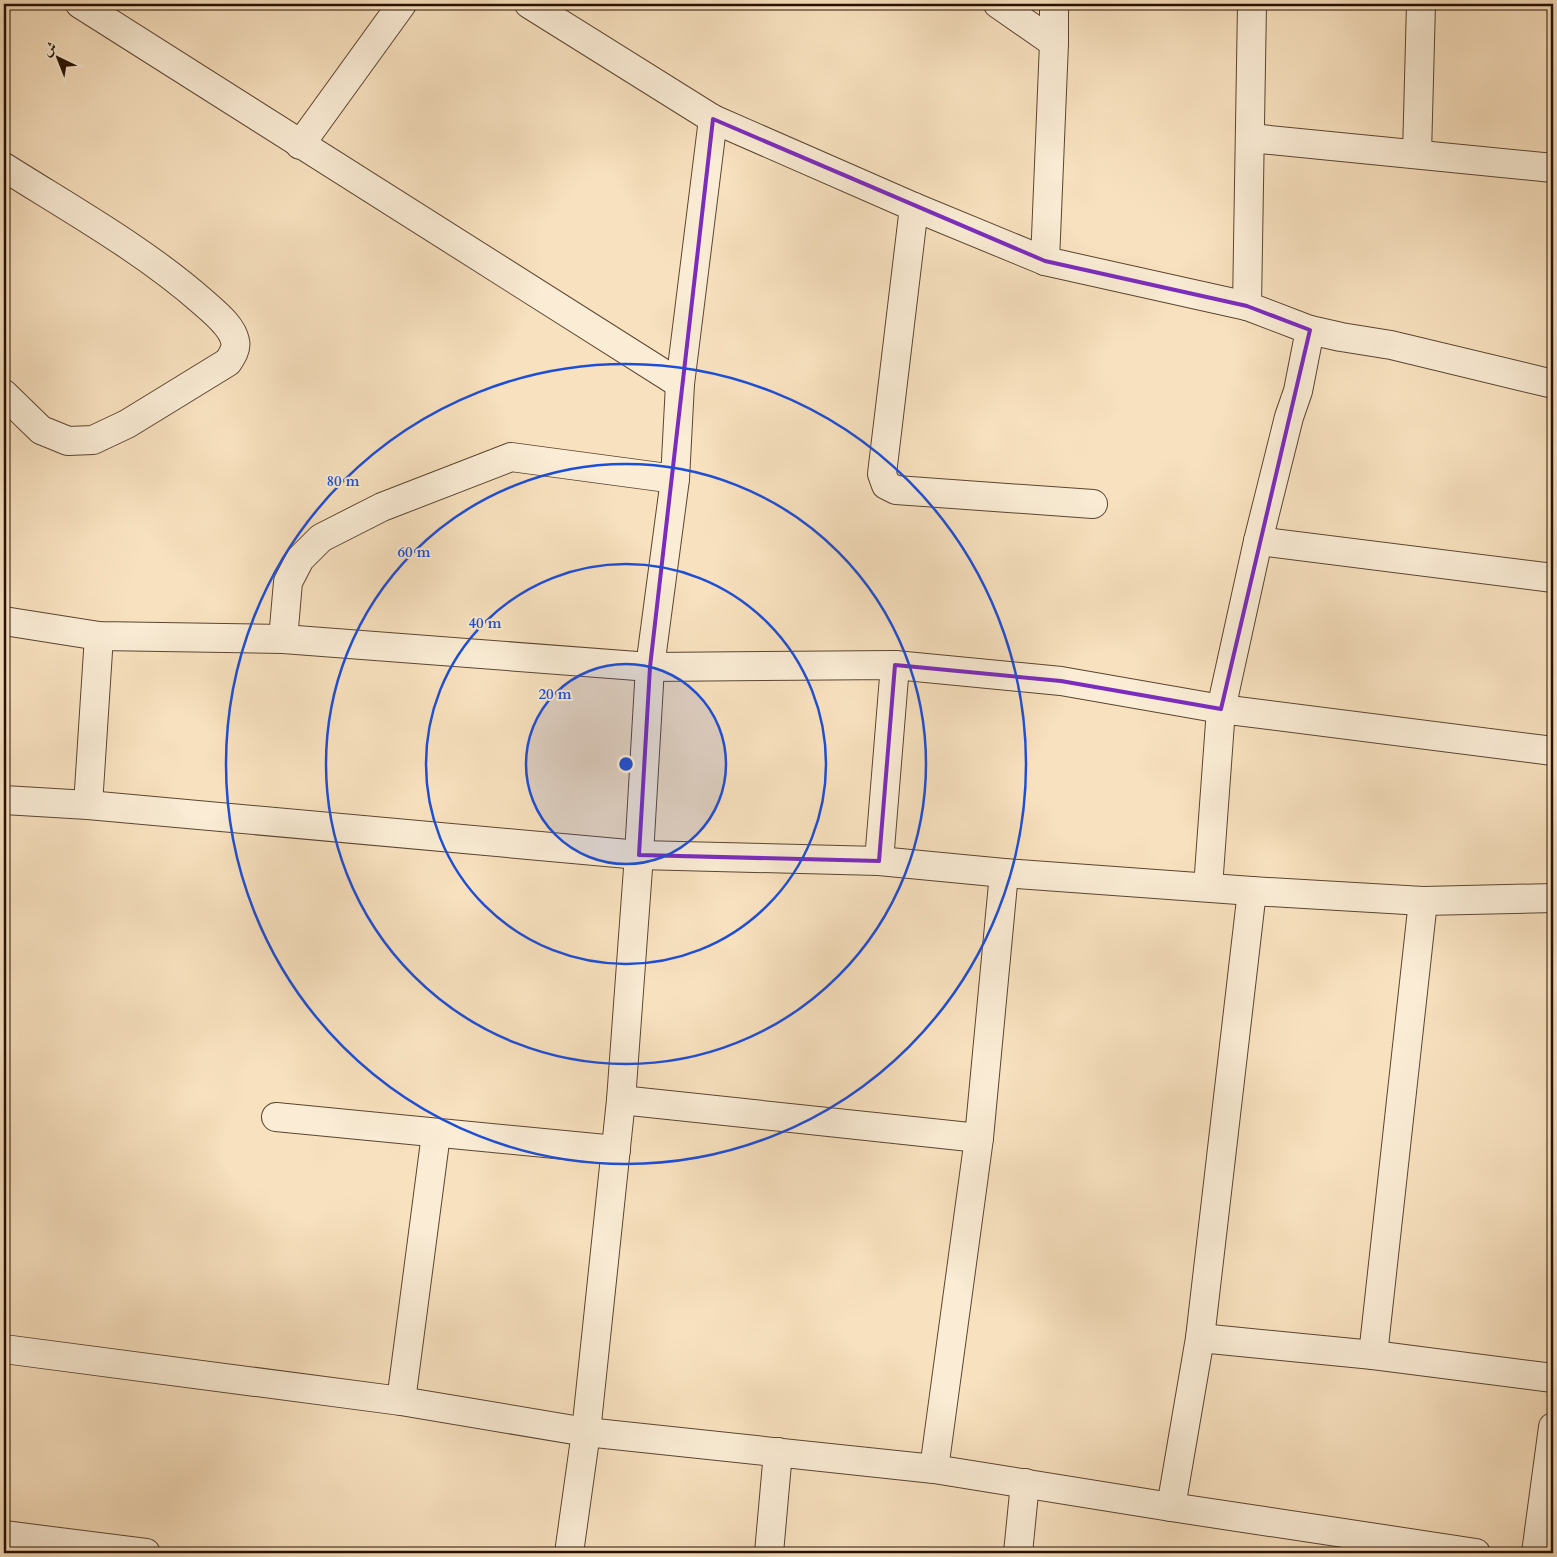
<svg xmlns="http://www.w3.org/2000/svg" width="1557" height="1557" font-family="Cardo,Amiri,serif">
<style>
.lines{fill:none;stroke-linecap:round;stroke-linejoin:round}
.street-casing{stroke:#5b4530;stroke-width:30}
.street{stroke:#faecd5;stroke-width:28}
.marked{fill:none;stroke:#7b2cbf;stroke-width:4;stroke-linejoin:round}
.ring{fill:none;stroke:#1d4ed8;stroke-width:2.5}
.centre{fill:#1d4ed8;stroke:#faecd5;stroke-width:2.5}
.ring-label{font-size:15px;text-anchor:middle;font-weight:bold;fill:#1d4ed8;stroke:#faecd5;stroke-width:4;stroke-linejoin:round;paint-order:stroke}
</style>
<rect width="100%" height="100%" fill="#f8e1bf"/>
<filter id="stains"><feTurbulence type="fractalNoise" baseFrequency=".004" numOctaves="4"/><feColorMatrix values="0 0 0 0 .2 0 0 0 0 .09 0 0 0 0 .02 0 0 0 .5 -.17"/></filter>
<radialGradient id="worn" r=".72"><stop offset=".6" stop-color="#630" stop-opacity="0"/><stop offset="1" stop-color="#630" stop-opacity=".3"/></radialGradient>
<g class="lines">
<defs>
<g id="street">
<path d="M80 4 680 384 713 119"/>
<path d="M529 4 713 119 914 207 1045 261 1247 306 1310 330"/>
<path d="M998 4 1054 43"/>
<path d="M1250 138 1553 168"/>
<path d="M300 145 402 4"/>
<path d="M1417 154 1421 4"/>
<path d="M4 167C72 210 144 250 204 303 215 313 232 326 235 341 237 348 232 356 228 362L127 424 93 440 68 441 41 430 4 394"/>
<path d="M914 207 882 474 886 485 896 490 1093 504"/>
<path d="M1045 261 1054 43V4"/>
<path d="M1247 306 1252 4"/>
<path d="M1258 541 1553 578"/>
<path d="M4 621 99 636 283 639 650 667 895 665 1061 681 1221 709 1553 751"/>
<path d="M283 639 288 582 300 559 321 538 382 507 511 457 675 479"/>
<path d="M4 800 88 805 639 855 879 861 1004 873 1252 891 1423 901 1553 898"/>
<path d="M88 805 99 636"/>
<path d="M879 861 895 665"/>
<path d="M1208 887 1221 709 1258 541 1289 417 1298 391 1310 330 1341 337 1391 345 1553 384"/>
<path d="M621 1100 979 1138"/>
<path d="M276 1117 616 1150"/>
<path d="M1200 1338 1373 1355 1553 1378"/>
<path d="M4 1349 401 1401 586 1432 934 1469 1171 1507 1476 1553"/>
<path d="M1373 1355 1423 901"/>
<path d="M401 1401 436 1134"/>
<path d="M934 1469 979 1138 1004 873"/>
<path d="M1171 1507 1200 1338 1252 891"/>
<path d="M4 1535 146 1553"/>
<path d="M569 1553 586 1432 621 1100 639 855 650 667 675 479 680 384"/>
<path d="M769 1553 778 1452"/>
<path d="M1018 1553 1025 1483"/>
<path d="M1536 1553 1553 1427"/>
</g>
</defs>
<use href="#street" class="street-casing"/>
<use href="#street" class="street"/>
</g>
<path class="marked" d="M713 119 1045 261 1247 306 1310 330 1221 709 1061 681 895 665 879 861 639 855 650 667Z"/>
<circle cx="626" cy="764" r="100" fill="#1d4ed8" fill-opacity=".12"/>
<g class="ring">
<circle cx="626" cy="764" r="100"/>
<circle cx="626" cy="764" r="200"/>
<circle cx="626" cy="764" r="300"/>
<circle cx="626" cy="764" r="400"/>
</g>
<circle cx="626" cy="764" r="8" class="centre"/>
<g class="ring-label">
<text x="343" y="486">80 m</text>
<text x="414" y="557">60 m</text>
<text x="485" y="628">40 m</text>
<text x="555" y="699">20 m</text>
</g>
<rect width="1557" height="1557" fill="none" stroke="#f8e1bf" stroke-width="20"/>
<rect x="5" y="5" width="1547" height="1547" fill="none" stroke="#271100" stroke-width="2.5"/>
<rect x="10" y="10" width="1537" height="1537" fill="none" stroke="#271100"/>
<g transform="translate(58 58) rotate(317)" stroke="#faecd5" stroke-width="4" paint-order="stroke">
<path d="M0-4L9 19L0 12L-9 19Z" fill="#271100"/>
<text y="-8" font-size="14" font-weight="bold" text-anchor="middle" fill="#271100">ش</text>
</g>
<rect width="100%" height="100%" filter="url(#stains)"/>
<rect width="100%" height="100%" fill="url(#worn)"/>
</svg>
